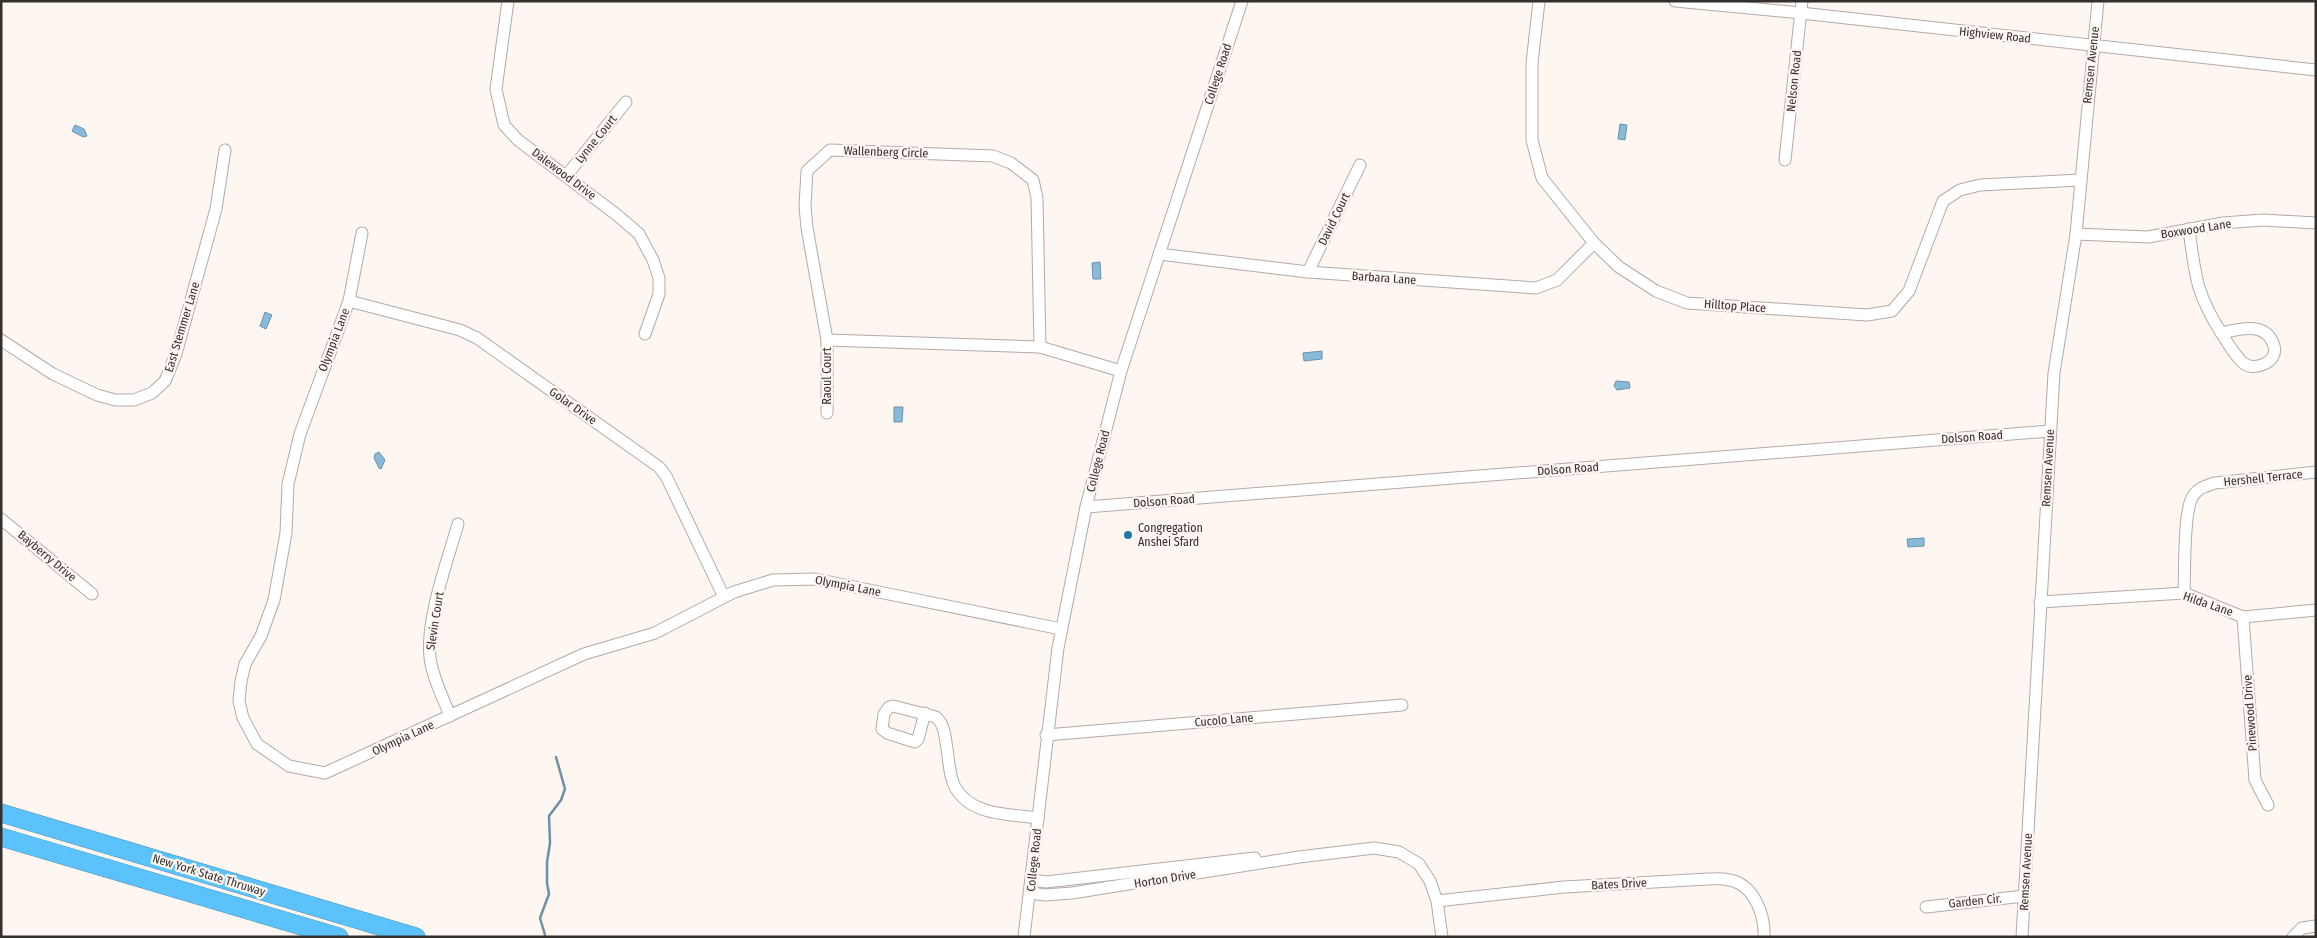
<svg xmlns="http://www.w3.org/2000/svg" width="2317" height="938" font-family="'Fira Sans Condensed',sans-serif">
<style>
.water{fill:#88bbdb;stroke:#6e91a7}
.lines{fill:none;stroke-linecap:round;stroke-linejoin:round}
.stream{stroke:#6e91a7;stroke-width:2.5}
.minor-casing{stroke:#b2aba7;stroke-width:13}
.highway-casing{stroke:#4e8fb4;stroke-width:19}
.minor{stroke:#fff;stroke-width:11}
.highway{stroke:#5cc2fc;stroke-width:18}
.poi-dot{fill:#207aa8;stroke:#fdf6f1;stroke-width:2}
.labels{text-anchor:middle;stroke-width:4.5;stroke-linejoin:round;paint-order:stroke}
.street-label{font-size:12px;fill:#33302e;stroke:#fdf6f1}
.poi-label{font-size:12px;fill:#33302e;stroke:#fdf6f1;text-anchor:start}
</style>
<rect width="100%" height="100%" fill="#fdf6f1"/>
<g class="water">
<path d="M1620 124 1627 125 1625 140 1618 139Z"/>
<path d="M75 125 84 129 87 136 83 137 72 131Z"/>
<path d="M1100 262 1101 279H1093L1092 263Z"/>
<path d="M265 312 272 315 266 329 260 326Z"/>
<path d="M1322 351V359L1304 361 1303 353Z"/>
<path d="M1616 381 1629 382 1630 388 1617 390 1614 386Z"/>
<path d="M894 407H903L902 422H894Z"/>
<path d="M379 452 385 460 381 469 379 468 374 458 375 454Z"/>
<path d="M1924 538V546L1908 547 1907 539Z"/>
</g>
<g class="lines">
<path class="stream" d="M545 935 540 918 549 894 547 883V862L550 843 549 816 561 800 565 789 556 757"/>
<defs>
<g id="minor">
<path d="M508 1 496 89 504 125 518 140 617 215 639 234 653 260 659 278V294L645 334"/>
<path d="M1539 1 1532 63V140L1542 178 1594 243 1619 267 1656 291 1687 303 1867 315 1892 311 1909 291 1943 201 1960 190 1980 185 2080 180"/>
<path d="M1675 1 1801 13 2316 70"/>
<path d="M1785 160 1802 1"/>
<path d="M566 176 626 102"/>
<path d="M2189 229C2195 275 2196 294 2222 334 2228 344 2234 354 2242 362 2253 373 2279 362 2274 346 2267 321 2240 329 2221 333"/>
<path d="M362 233 349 301 300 434 288 484 286 533 274 600 261 636 245 664 241 681 239 701 243 718 257 744 289 766 325 773 584 654 655 633 734 592 773 580 815 579 1061 629"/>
<path d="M2076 234 2148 237 2223 223 2263 220 2316 223"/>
<path d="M1159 254 1308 272 1536 288 1557 280 1594 243"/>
<path d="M1308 272 1360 165"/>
<path d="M349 301 460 330 477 338 659 467 666 476 724 597"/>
<path d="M1 340 53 374 97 395 115 400H134L152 393 165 381 176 354 216 209 225 150"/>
<path d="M827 340 1040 347 1121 371"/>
<path d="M827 413V340L807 228 805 206 807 171 830 150 993 156 1011 163 1033 180 1037 198 1040 347"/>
<path d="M1086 507 2050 431"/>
<path d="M1 519 92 594"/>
<path d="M2184 593C2185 574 2183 510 2193 496 2198 488 2206 486 2215 483L2316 472"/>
<path d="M2040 602 2184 593 2243 617 2316 610"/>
<path d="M2243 617 2255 780 2268 805"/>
<path d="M925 713 918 739 915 742 887 733 882 729 884 714 889 707 893 706 936 717C945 725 945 737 947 749 949 761 949 776 955 787 971 816 1009 814 1038 818"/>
<path d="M450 716C443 697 432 677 430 657 426 619 447 562 458 524"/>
<path d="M1046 735 1402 705"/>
<path d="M1032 880 1046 882 1255 858"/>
<path d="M1030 893 1045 895 1072 893 1299 857 1374 848 1399 852 1419 864 1430 881 1437 901 1442 937"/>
<path d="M1437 901 1564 887 1708 879C1715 879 1722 878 1729 880 1754 884 1765 915 1764 937"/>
<path d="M1926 907 2024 896"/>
<path d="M1024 937 1058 648 1086 507 1121 371 1242 1"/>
<path d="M2022 937 2054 373 2076 234 2098 1"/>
<path d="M2293 937 2302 928 2316 926"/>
</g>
<g id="highway">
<path d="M1 813 416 937"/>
<path d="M1 837 339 937"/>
</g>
</defs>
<use href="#minor" class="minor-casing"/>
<use href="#highway" class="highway-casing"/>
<use href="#minor" class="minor"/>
<use href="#highway" class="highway"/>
</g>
<circle class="poi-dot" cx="1128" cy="535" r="5"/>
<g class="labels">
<g class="street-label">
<text transform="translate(1995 35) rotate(6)" y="4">Highview Road</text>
<text transform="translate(2091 65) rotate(-84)" y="4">Remsen Avenue</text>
<text transform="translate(1218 74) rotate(-72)" y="4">College Road</text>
<text transform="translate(1794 81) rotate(-84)" y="4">Nelson Road</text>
<text transform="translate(596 139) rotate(-51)" y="4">Lynne Court</text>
<text transform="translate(886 152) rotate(2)" y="4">Wallenberg Circle</text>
<text transform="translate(564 174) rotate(37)" y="4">Dalewood Drive</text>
<text transform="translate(1334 219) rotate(-64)" y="4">David Court</text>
<text transform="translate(2196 229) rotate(-9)" y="4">Boxwood Lane</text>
<text transform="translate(1384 278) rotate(4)" y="4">Barbara Lane</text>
<text transform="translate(1735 306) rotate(4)" y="4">Hilltop Place</text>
<text transform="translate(182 327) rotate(-73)" y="4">East Stemmer Lane</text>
<text transform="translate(334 340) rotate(-69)" y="4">Olympia Lane</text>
<text transform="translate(827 376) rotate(-90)" y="4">Raoul Court</text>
<text transform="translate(573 406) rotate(35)" y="4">Golar Drive</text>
<text transform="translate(1972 437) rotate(-4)" y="4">Dolson Road</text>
<text transform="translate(1098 461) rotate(-76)" y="4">College Road</text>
<text transform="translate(2048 468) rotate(-87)" y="4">Remsen Avenue</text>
<text transform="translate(1568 469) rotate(-4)" y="4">Dolson Road</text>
<text transform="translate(2263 478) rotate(-6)" y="4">Hershell Terrace</text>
<text transform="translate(1164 501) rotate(-4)" y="4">Dolson Road</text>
<text transform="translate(47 556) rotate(40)" y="4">Bayberry Drive</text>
<text transform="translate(848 586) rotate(11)" y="4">Olympia Lane</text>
<text transform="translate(2208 604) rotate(19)" y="4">Hilda Lane</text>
<text transform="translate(435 621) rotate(-81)" y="4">Slevin Court</text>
<text transform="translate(2250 713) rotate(-94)" y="4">Pinewood Drive</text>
<text transform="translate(1224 720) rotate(-5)" y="4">Cucolo Lane</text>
<text transform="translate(403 738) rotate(-25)" y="4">Olympia Lane</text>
<text transform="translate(1034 860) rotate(-84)" y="4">College Road</text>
<text transform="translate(2026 872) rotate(-87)" y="4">Remsen Avenue</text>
<text transform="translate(209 875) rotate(17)" y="4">New York State Thruway</text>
<text transform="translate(1165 879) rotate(-9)" y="4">Horton Drive</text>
<text transform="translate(1619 884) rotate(-3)" y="4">Bates Drive</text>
<text transform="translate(1975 901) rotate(-6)" y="4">Garden Cir.</text>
</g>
<g class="poi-label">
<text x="1138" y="532">Congregation<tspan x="1138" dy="14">Anshei Sfard</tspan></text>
</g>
</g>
<rect width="2317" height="938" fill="none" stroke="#33302e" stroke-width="5"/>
</svg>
